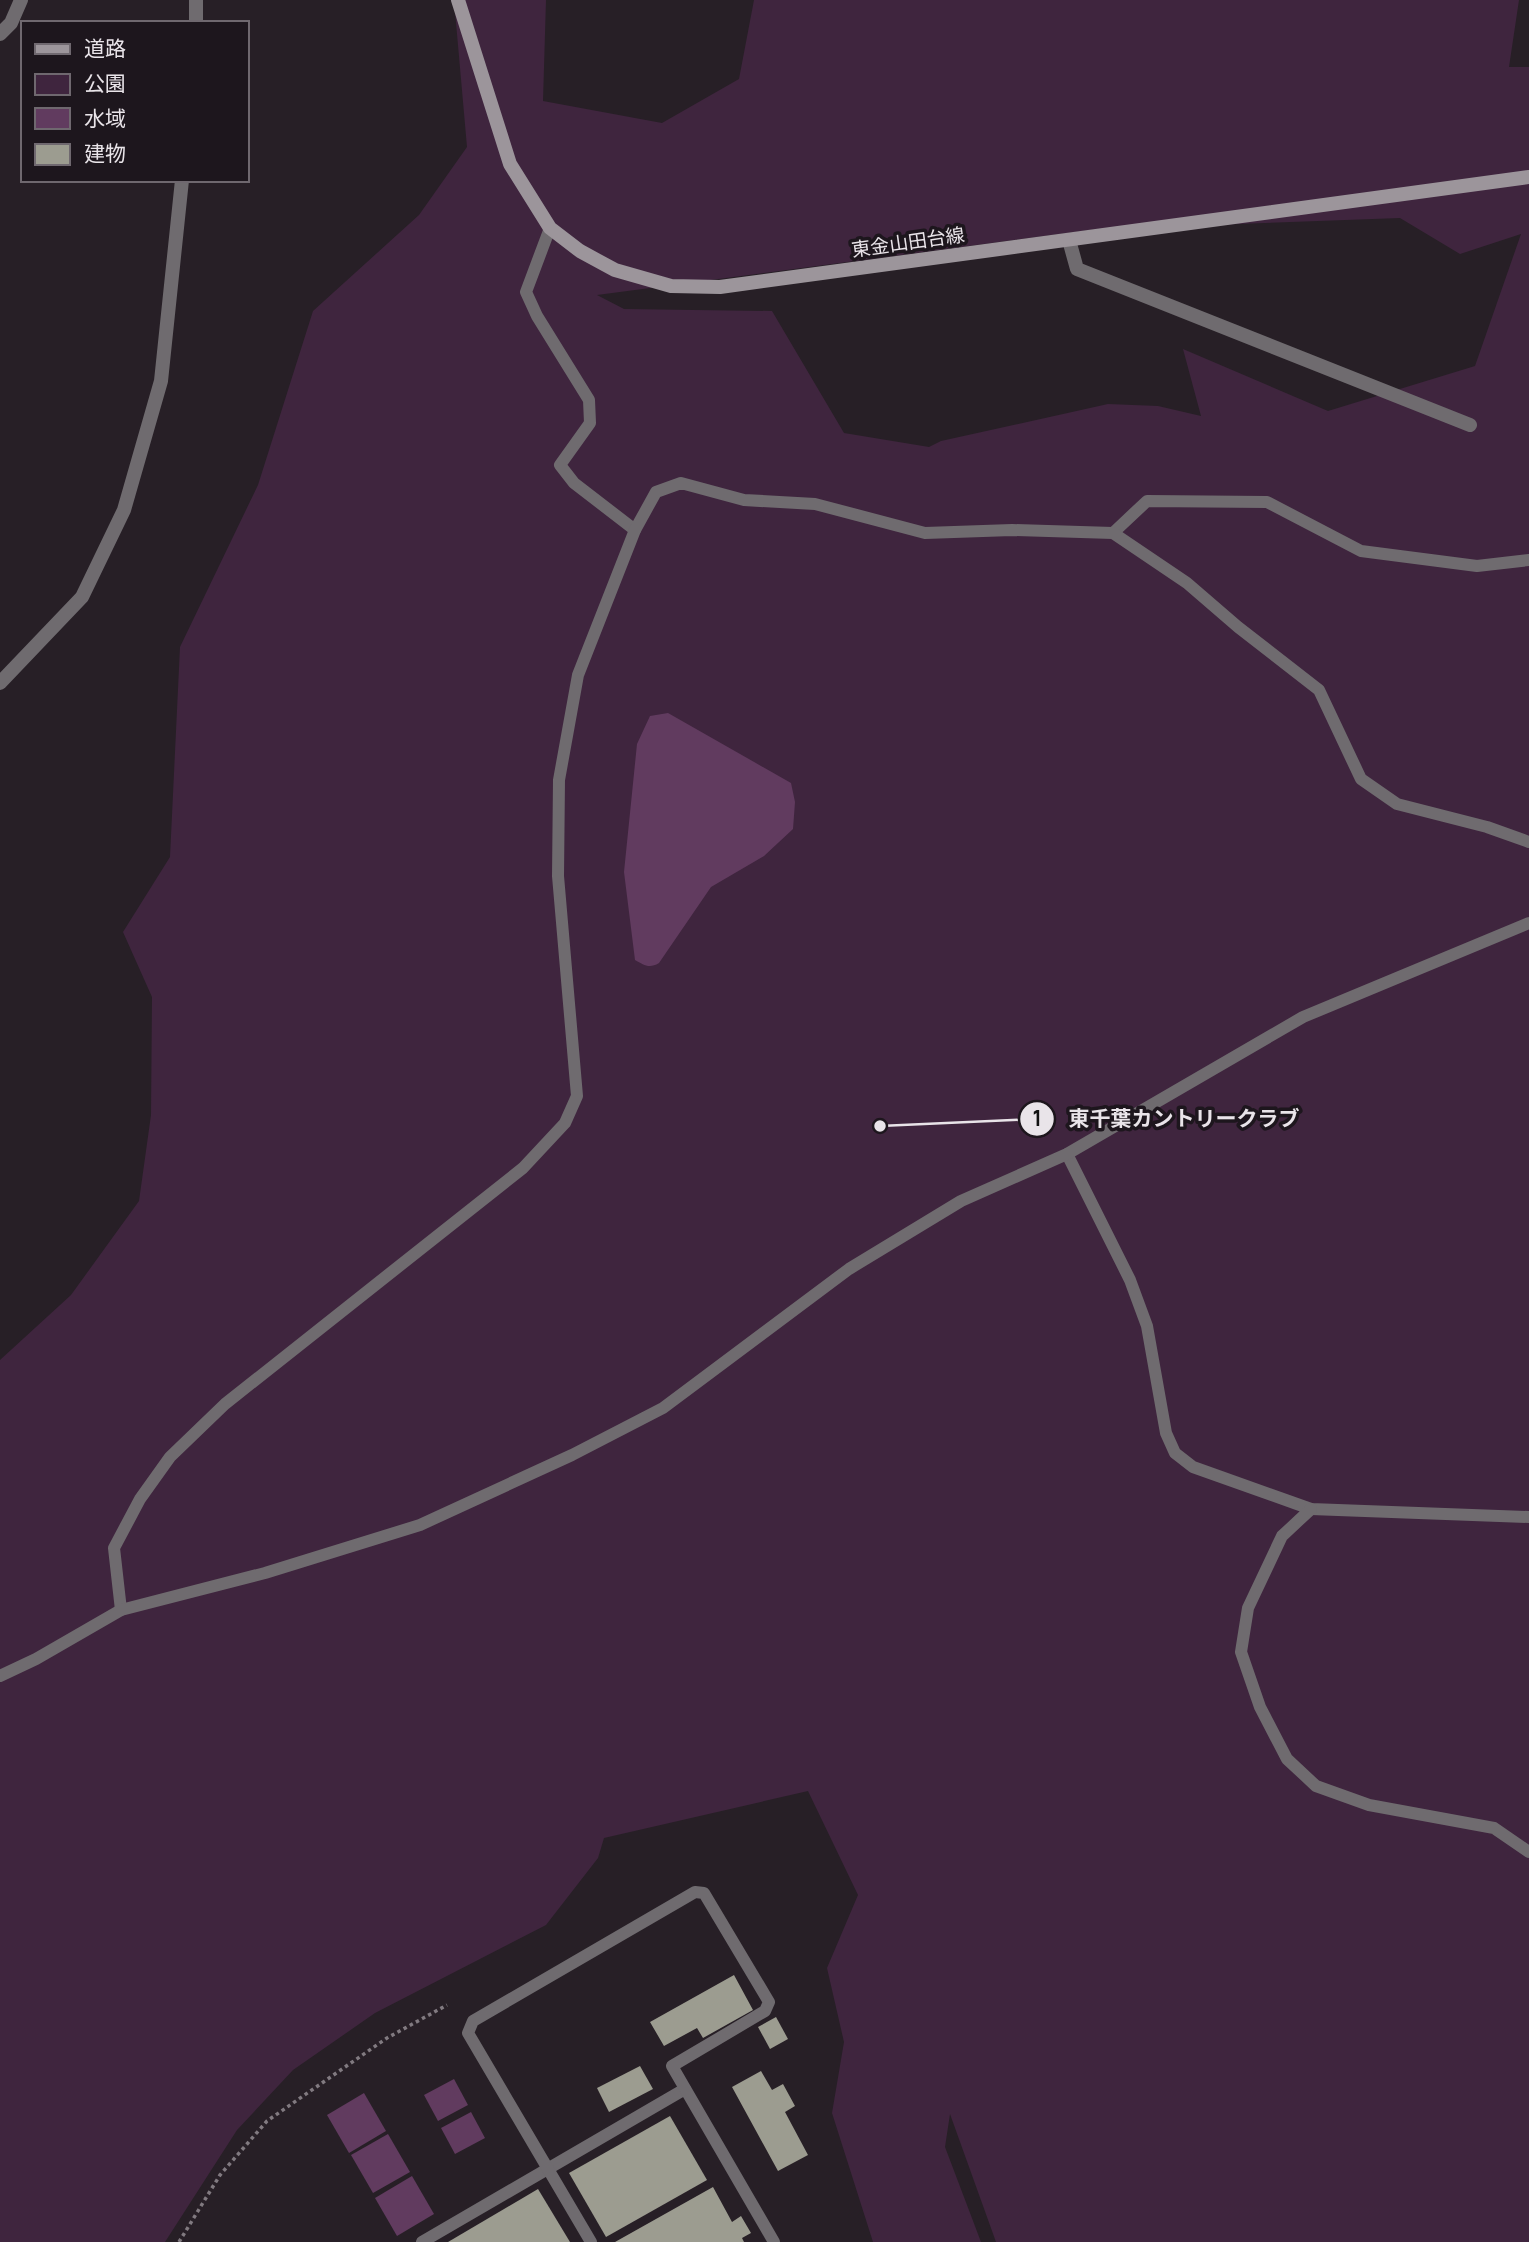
<svg xmlns="http://www.w3.org/2000/svg" width="1529" height="2242" font-family="Manrope,'Noto Sans JP',sans-serif">
<style>
.green{fill:#3f253e;fill-rule:evenodd}
.water{fill:#613b5f}
.building{fill:#9c9c90}
.lines{fill:none;stroke-linecap:round;stroke-linejoin:round}
.path{stroke:#817a80;stroke-width:3.5;stroke-dasharray:3.5 3.5;stroke-linecap:butt}
.service{stroke:#6f6b6f;stroke-width:12}
.minor{stroke:#6f6b6f;stroke-width:14}
.secondary{stroke:#9c959b;stroke-width:14}
.labels{text-anchor:middle;stroke-width:7;stroke-linejoin:round;paint-order:stroke}
.street-label{font-size:19px;fill:#e9e4e9;stroke:#1d161d}
.leader{fill:none;stroke:#e9e4e9;stroke-width:2.5}
.callout-dot{fill:#e9e4e9;stroke:#1d161d;stroke-width:2.5}
.mark-label{font-size:21px;text-anchor:middle;font-weight:bold;fill:#111}
.callout-label{font-size:21px;text-anchor:middle;font-weight:bold;fill:#e9e4e9;stroke:#1d161d;stroke-width:7;stroke-linejoin:round;paint-order:stroke}
</style>
<rect width="100%" height="100%" fill="#271f26"/>
<path class="green" d="M454 0H546L543 101 662 123 739 79 754 0H1519L1509 67H1529V2242H996L950 2114 945 2147 981 2242H873L832 2113 844 2042 827 1968 858 1895 808 1791 604 1838 598 1858 546 1925 375 2013 293 2070 237 2130 165 2242H0V1360L71 1295 139 1201 151 1115 152 997 123 932 170 857 180 647 258 485 313 311 419 215 467 147ZM1400 218 1460 254 1521 234 1475 366 1328 411 1183 349 1201 416 1158 406 1108 404 941 441 929 447 844 433 772 311 624 309 597 295 1098 229Z"/>
<g class="water">
<path d="M668 713 791 783 795 802 793 829 764 856 711 887 659 963C649 969 644 965 635 960L624 872 637 744 650 716Z"/>
<path d="M454 2079 468 2105 438 2121 424 2095Z"/>
<path d="M364 2093 386 2131 349 2153 327 2115Z"/>
<path d="M471 2112 485 2138 455 2154 441 2128Z"/>
<path d="M388 2134 410 2172 373 2193 351 2155Z"/>
<path d="M412 2176 434 2214 397 2236 375 2198Z"/>
</g>
<g class="building">
<path d="M734 1975 753 2010 703 2038 697 2028 664 2046 650 2022Z"/>
<path d="M776 2017 788 2039 770 2049 758 2027Z"/>
<path d="M640 2066 653 2089 609 2112 597 2088Z"/>
<path d="M761 2071 772 2090 783 2084 795 2106 785 2112 808 2155 778 2171 732 2087Z"/>
<path d="M670 2116 707 2180 606 2237 569 2173Z"/>
<path d="M713 2187 732 2222 741 2216 751 2233 742 2238 744 2242H615Z"/>
<path d="M538 2189 570 2242H448Z"/>
</g>
<g class="lines">
<path class="path" d="M179 2242 220 2175 267 2121 387 2038 447 2005"/>
<g class="service">
<path d="M550 228 526 292 537 316 589 400 590 423 560 465 574 483 635 530"/>
<path d="M1113 533 1147 501 1267 502 1361 551 1477 566 1529 560"/>
<path d="M1067 1154 1130 1280 1147 1326 1166 1433 1175 1453 1193 1467 1311 1509 1529 1517"/>
<path d="M1311 1509 1282 1536 1248 1608 1241 1652 1260 1707 1287 1759 1316 1786 1369 1805 1494 1828 1529 1852"/>
<path d="M121 1610 114 1548 140 1499 170 1457 225 1404 523 1168 565 1123 577 1096 558 876 559 780 578 675 635 530 656 492 681 483 744 500 815 504 925 533 1012 530 1113 533 1187 583 1238 627 1319 690 1361 779 1397 804 1487 827 1529 842"/>
<path d="M0 1676 36 1659 121 1610 265 1573 420 1525 572 1455 663 1408 849 1269 961 1201 1067 1154 1303 1017 1529 923"/>
<path d="M422 2242 685 2089"/>
<path d="M591 2242 468 2033 473 2021 695 1892 704 1893 769 2002 765 2011 672 2066 774 2242"/>
</g>
<g class="minor">
<path d="M196 0V23"/>
<path d="M0 34 11 23 21 0"/>
<path d="M1069 240 1077 269 1470 425"/>
<path d="M0 683 82 597 124 510 161 381 182 180"/>
</g>
<path class="secondary" d="M458 0 510 164 550 228 580 251 615 270 671 286 720 287 1529 177"/>
</g>
<g class="labels">
<g class="street-label">
<text transform="translate(908 242) rotate(-8)" y="7">東金山田台線</text>
</g>
</g>
<path class="leader" d="M880 1126L1037 1119"/>
<g class="callout-dot">
<circle cx="880" cy="1126" r="7"/>
<circle cx="1037" cy="1119" r="18"/>
</g>
<g class="mark-label">
<text x="1037" y="1126">1</text>
</g>
<g class="callout-label">
<text x="1184" y="1126">東千葉カントリークラブ</text>
</g>
<rect x="21" y="21" width="228" height="161" fill="#1d161d" stroke="#6f686f" stroke-width="2"/>
<rect x="35" y="44" width="35" height="10" fill="#9c959b" stroke="#6f686f" stroke-width="2"/>
<text x="84" y="56" font-size="21" fill="#e9e4e9">道路</text>
<rect x="35" y="74" width="35" height="21" fill="#3f253e" stroke="#6f686f" stroke-width="2"/>
<text x="84" y="91" font-size="21" fill="#e9e4e9">公園</text>
<rect x="35" y="108" width="35" height="21" fill="#613b5f" stroke="#6f686f" stroke-width="2"/>
<text x="84" y="126" font-size="21" fill="#e9e4e9">水域</text>
<rect x="35" y="144" width="35" height="21" fill="#9c9c90" stroke="#6f686f" stroke-width="2"/>
<text x="84" y="161" font-size="21" fill="#e9e4e9">建物</text>
</svg>
